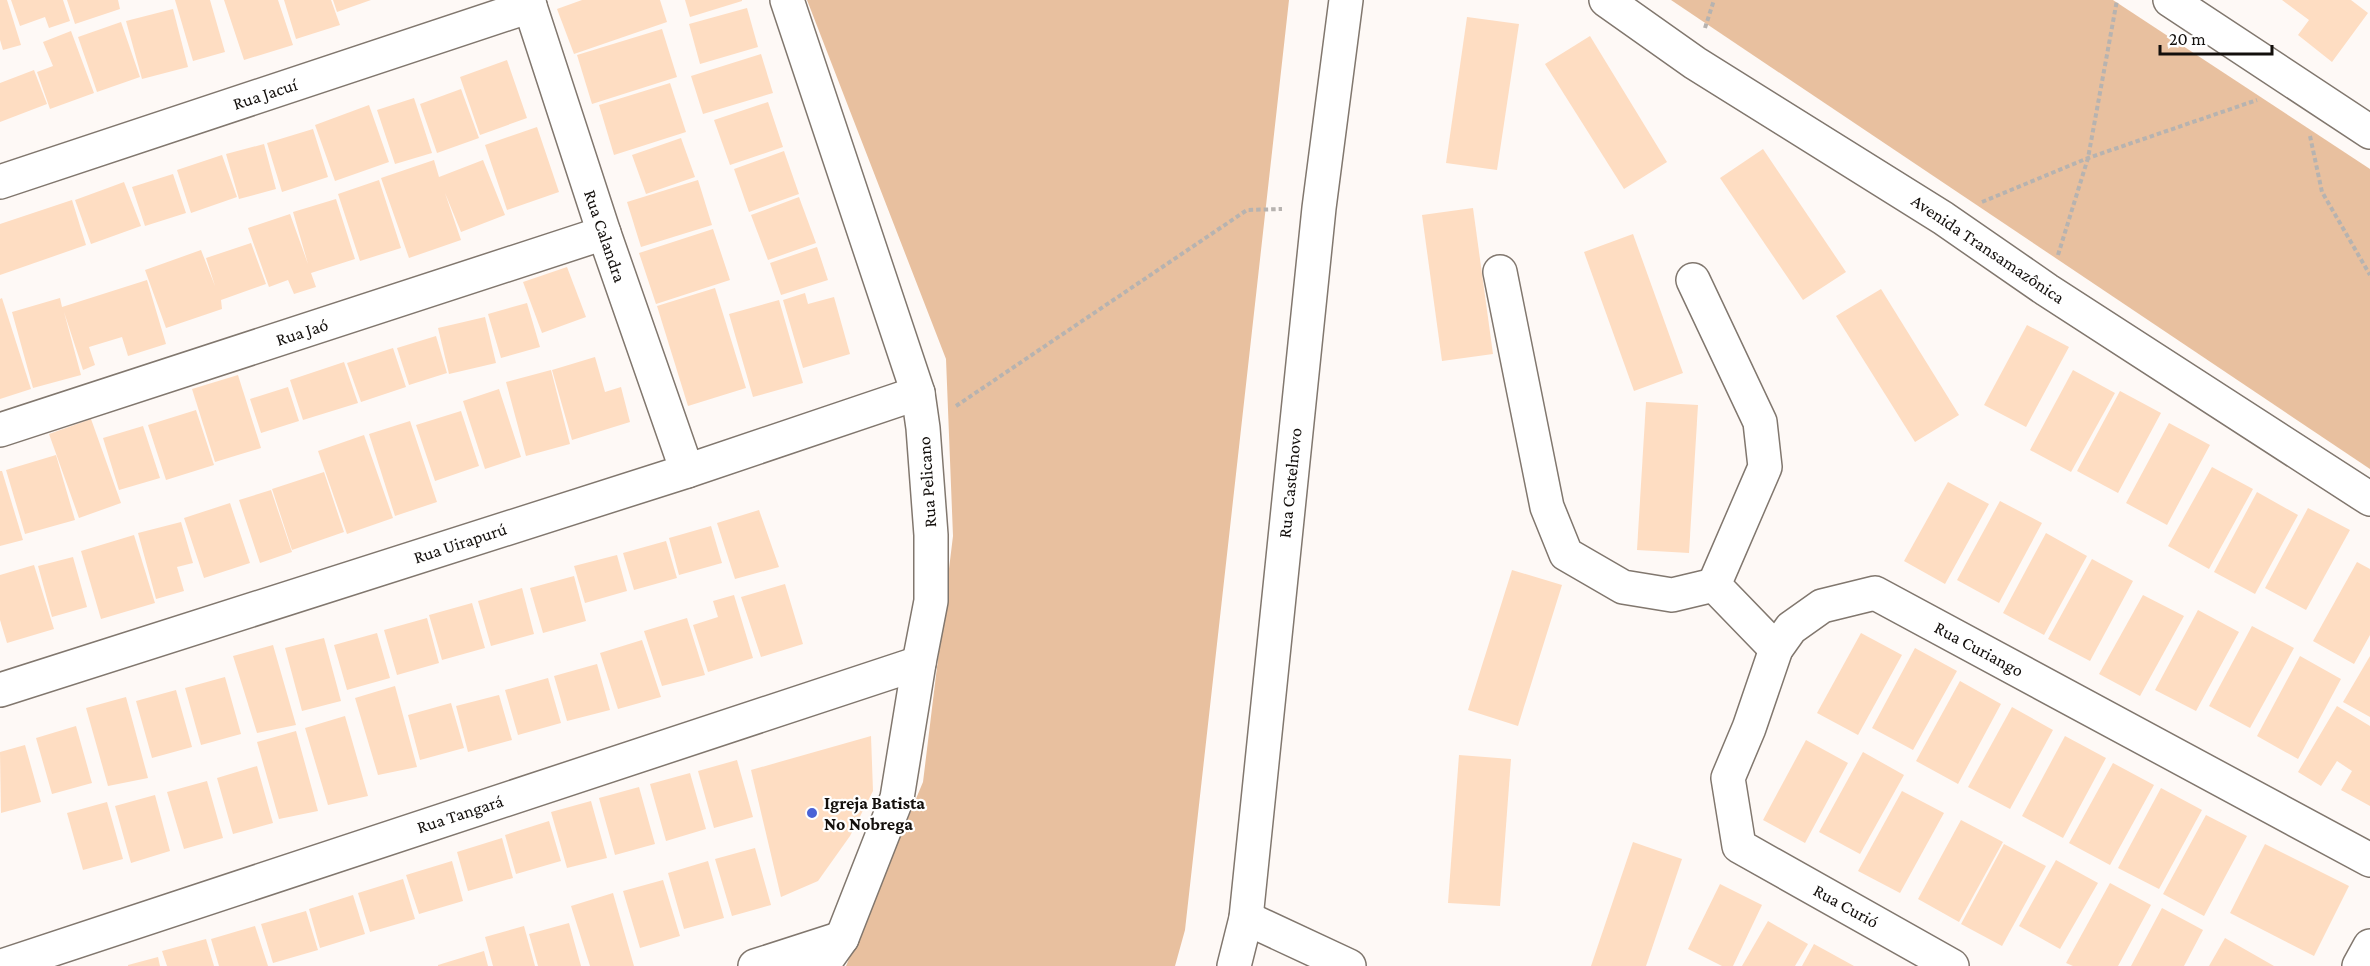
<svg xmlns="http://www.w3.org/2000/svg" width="2370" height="966" font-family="'Crimson Pro',serif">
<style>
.green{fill:#e8c09f}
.building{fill:#feddc2}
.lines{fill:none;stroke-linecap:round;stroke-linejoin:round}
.minor-casing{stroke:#81776e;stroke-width:36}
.tertiary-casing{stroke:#81776e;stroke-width:36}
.path{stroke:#b7b3b0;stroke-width:4;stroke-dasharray:4.5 3;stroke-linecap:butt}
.minor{stroke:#fff;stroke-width:33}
.tertiary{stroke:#fff;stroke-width:33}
.poi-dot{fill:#4a62d6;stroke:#fff;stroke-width:2}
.labels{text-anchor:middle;stroke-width:4.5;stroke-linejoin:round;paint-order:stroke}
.street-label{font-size:18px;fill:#130f0c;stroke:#fff}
.poi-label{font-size:18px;font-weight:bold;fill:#130f0c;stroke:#fff;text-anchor:start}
</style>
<rect width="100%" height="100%" fill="#fef9f6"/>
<g class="green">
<path d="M807 0H1289L1185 930 1175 966H846L923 782 953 536 946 359Z"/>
<path d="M1671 0H2113L2370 169V469Z"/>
</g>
<g class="building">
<path d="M0 0H7L21 45 3 50 0 40Z"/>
<path d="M11 0H63L70 21 49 28 45 17 20 26Z"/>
<path d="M67 0H118L120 9 75 24Z"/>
<path d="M175 0H210L225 52 193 61Z"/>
<path d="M224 0H278L293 45 244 60Z"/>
<path d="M284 0H331L340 25 296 39Z"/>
<path d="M333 0H371L337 12Z"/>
<path d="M582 0H660L667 22 574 54 557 9Z"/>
<path d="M685 0H742V1L690 17Z"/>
<path d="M2282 0H2351L2368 13 2332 62 2298 35 2309 20Z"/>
<path d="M747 8 758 47 700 64 689 24Z"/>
<path d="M173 9 188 67 142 79 126 21Z"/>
<path d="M1467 17 1519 24 1497 170 1446 163Z"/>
<path d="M121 22 140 77 97 92 78 37Z"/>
<path d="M662 29 677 77 592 104 577 55Z"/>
<path d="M71 31 94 93 50 109 37 72 53 66 43 42Z"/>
<path d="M1590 36 1667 162 1624 189 1545 64Z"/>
<path d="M761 54 773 93 703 114 691 76Z"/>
<path d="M507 60 527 118 480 135 460 77Z"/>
<path d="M34 70 47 104 0 122V83Z"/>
<path d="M670 83 686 132 614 155 599 105Z"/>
<path d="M461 89 479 138 437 153 420 104Z"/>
<path d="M414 98 432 153 395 164 377 110Z"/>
<path d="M768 102 783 147 730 165 714 120Z"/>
<path d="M369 105 389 162 335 181 315 125Z"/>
<path d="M537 127 559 192 507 210 485 145Z"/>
<path d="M313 129 328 177 282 192 267 143Z"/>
<path d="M681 138 695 177 646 194 632 155Z"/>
<path d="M264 144 276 189 239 199 226 154Z"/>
<path d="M1763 149 1846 272 1803 300 1720 178Z"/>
<path d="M784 151 799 194 749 212 734 169Z"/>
<path d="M222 155 237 197 191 213 177 170Z"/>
<path d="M434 160 439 177 483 160 505 215 461 232 445 193 461 240 409 258 381 178Z"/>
<path d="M173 174 186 213 145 226 132 187Z"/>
<path d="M379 180 401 248 360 261 338 194Z"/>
<path d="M698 180 712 225 641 247 627 202Z"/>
<path d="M124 182 141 226 91 244 75 200Z"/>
<path d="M799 197 816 243 768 260 751 215Z"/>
<path d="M336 199 355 259 311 273 316 287 294 294 288 280 269 287 248 228 290 214 308 264 293 212Z"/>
<path d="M72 200 86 245 0 275V224Z"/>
<path d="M1473 208 1493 354 1442 361 1422 215Z"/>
<path d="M713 229 730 280 656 304 639 253Z"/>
<path d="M1633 234 1683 373 1634 391 1584 252Z"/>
<path d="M251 243 266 284 221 300 222 309 166 328 145 270 201 250 215 286 206 258Z"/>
<path d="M817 247 828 280 781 295 770 263Z"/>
<path d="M567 267 586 317 542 333 523 282Z"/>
<path d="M147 280 166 344 128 356 122 337 89 347 95 365 83 370 64 312 81 375 33 388 12 312 60 298 62 307Z"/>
<path d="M715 288 746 388 688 406 657 306Z"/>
<path d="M1881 289 1959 415 1915 442 1836 316Z"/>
<path d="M805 293 808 304 834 297 850 354 803 368 783 300Z"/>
<path d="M2 298 31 389 0 399V299Z"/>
<path d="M779 300 803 383 753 397 729 314Z"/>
<path d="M527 303 540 347 501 358 488 314Z"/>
<path d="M485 317 496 363 449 374 438 328Z"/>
<path d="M2027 325 2069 347 2026 427 1984 405Z"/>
<path d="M436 336 447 373 409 385 397 348Z"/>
<path d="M393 348 406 387 361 402 347 363Z"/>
<path d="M595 357 605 392 621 387 630 422 572 440 552 370Z"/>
<path d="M344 362 358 403 303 420 290 380Z"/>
<path d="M551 370 570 444 526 456 506 382Z"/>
<path d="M2073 370 2115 393 2071 472 2030 450Z"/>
<path d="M238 375 261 448 215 462 192 389Z"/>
<path d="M288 387 299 421 261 433 250 399Z"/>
<path d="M499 389 521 457 485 469 463 401Z"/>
<path d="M2120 391 2161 413 2118 493 2077 471Z"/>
<path d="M1646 402 1698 405 1689 553 1637 550Z"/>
<path d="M196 410 214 465 166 480 148 425Z"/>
<path d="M461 411 479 466 435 481 416 425Z"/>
<path d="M91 419 121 503 79 518 49 434Z"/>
<path d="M410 421 437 502 395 516 369 434Z"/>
<path d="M2169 423 2210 445 2167 525 2126 503Z"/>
<path d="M143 426 160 478 119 490 103 438Z"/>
<path d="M364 435 393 518 347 534 318 451Z"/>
<path d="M56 455 75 520 25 534 6 470Z"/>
<path d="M2212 467 2253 489 2209 569 2168 546Z"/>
<path d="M0 471H2L23 540 0 546Z"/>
<path d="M324 472 344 532 292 550 272 489Z"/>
<path d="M1948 482 1989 504 1945 584 1904 561Z"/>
<path d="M271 490 292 552 260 563 239 500Z"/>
<path d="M2257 492 2298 515 2255 594 2214 572Z"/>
<path d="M2000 501 2042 523 1999 603 1957 580Z"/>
<path d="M230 503 250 563 204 578 184 518Z"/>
<path d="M2308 508 2350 530 2306 610 2265 588Z"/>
<path d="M759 510 779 567 735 579 717 523Z"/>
<path d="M181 522 193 563 177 567 184 591 156 599 138 533Z"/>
<path d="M711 526 722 563 679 575 669 538Z"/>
<path d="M2046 533 2087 556 2044 635 2003 613Z"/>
<path d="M134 535 155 603 101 619 81 551Z"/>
<path d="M666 541 677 578 634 590 623 553Z"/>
<path d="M617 555 627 591 585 603 574 566Z"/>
<path d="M73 557 87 607 52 617 38 566Z"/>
<path d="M2092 559 2133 581 2090 661 2048 639Z"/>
<path d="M2357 562 2370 569V635L2354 664 2313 641Z"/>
<path d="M34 565 54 629 7 643 0 620V575Z"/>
<path d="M1512 570 1562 585 1518 726 1468 710Z"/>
<path d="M574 576 586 621 543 633 530 588Z"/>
<path d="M785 584 803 644 761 657 741 597Z"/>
<path d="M522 588 534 634 491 646 478 601Z"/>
<path d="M734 595 753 658 708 672 693 625 718 617 713 601Z"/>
<path d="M2143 595 2184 616 2140 696 2099 674Z"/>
<path d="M472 603 485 648 442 660 429 615Z"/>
<path d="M2198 610 2239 632 2196 711 2155 690Z"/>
<path d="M427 618 439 663 397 675 384 630Z"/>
<path d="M687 618 705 675 662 686 644 631Z"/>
<path d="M2252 626 2294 648 2250 728 2209 706Z"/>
<path d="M377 633 390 678 347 690 334 645Z"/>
<path d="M1861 633 1902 655 1858 735 1817 713Z"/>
<path d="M324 638 341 701 302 711 285 648Z"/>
<path d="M642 640 661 697 618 709 600 653Z"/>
<path d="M273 645 296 725 257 733 233 656Z"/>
<path d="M1915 648 1957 671 1913 750 1872 728Z"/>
<path d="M2300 656 2341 679 2298 759 2257 736Z"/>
<path d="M2370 656V717L2343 702Z"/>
<path d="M597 664 610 710 567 721 554 676Z"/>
<path d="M225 677 241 734 201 745 185 688Z"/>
<path d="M548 678 561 723 518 735 505 690Z"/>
<path d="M1960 681 2001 704 1958 784 1916 761Z"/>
<path d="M395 686 417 767 378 775 355 698Z"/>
<path d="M176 690 192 747 152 758 136 701Z"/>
<path d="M499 695 512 740 468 752 456 706Z"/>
<path d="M126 697 148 778 108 786 86 708Z"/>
<path d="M451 703 464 748 420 760 408 715Z"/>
<path d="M2337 706 2370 726V806L2341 790 2352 771 2337 761 2321 786 2298 772Z"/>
<path d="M2012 707 2053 730 2010 809 1968 787Z"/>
<path d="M345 716 368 796 328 805 305 728Z"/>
<path d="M76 726 92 783 52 794 36 738Z"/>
<path d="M296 731 318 811 279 819 257 742Z"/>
<path d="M871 736 873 791 850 836 818 881 781 897 751 770Z"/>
<path d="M2065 736 2106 758 2063 838 2022 816Z"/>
<path d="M1806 740 1848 763 1805 843 1763 820Z"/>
<path d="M25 745 41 802 1 813 0 752Z"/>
<path d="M1863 752 1904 775 1860 854 1819 832Z"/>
<path d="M1459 755 1511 759 1500 906 1448 903Z"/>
<path d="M737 760 753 817 714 828 698 771Z"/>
<path d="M2113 763 2154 785 2110 865 2069 843Z"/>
<path d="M257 766 273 823 233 834 217 778Z"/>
<path d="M690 773 706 829 666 841 650 784Z"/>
<path d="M207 781 223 838 184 849 167 792Z"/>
<path d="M639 787 655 844 615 855 599 798Z"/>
<path d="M2161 788 2202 810 2159 889 2118 868Z"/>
<path d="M1902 791 1944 813 1900 893 1858 871Z"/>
<path d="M155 795 170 851 131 863 115 806Z"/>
<path d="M591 801 607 858 567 868 551 812Z"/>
<path d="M107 802 123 859 83 870 67 813Z"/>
<path d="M2206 815 2247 836 2204 916 2163 894Z"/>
<path d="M1961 820 2003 842 1959 922 1918 899Z"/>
<path d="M549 821 561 861 516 874 505 835Z"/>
<path d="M502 838 513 878 468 891 457 852Z"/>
<path d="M1633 842 1682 859 1646 966H1591Z"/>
<path d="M2004 844 2046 866 2002 946 1961 924Z"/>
<path d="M2265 844 2349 886 2314 956 2230 913Z"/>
<path d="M755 848 771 905 732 916 715 859Z"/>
<path d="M2056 860 2098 883 2060 949 2019 926Z"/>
<path d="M452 861 463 901 419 914 406 875Z"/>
<path d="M708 861 724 918 684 929 668 873Z"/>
<path d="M403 879 415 919 370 932 358 893Z"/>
<path d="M663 880 680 936 640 948 623 891Z"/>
<path d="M2110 883 2151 905 2118 966H2073L2066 963Z"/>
<path d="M1720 884 1762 905 1733 966H1722L1688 949Z"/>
<path d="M613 893 634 966H590L571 906Z"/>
<path d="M353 895 365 934 320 948 309 909Z"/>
<path d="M2162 908 2203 930 2184 966H2131Z"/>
<path d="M306 911 318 950 273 963 261 924Z"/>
<path d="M1768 921 1808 944 1795 966H1742Z"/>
<path d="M569 923 581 966H538L529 934Z"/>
<path d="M255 926 268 966H219L211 939Z"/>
<path d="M524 926 535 966H493L485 937Z"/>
<path d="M2225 938 2274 966H2209Z"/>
<path d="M206 939 214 966H167L162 951Z"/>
<path d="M1814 944 1854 966H1802Z"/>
<path d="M484 951 488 966H438V965Z"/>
<path d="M158 957 160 966H128V965Z"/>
</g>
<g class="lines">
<defs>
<g id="minor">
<path d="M528 0 604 233 687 471"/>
<path d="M2170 0 2370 132"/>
<path d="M0 182 530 6"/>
<path d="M1500 272 1547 507 1566 554 1623 587 1672 595 1714 585"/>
<path d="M1693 280 1760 422 1765 467 1714 585 1776 649"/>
<path d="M0 430 604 233"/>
<path d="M0 690 687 471 918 393"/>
<path d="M1246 918 1349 966"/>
<path d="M2 966 919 663"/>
<path d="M755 966 842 938"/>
<path d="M1234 966 1246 918 1319 208 1346 0"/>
<path d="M1952 966 1739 846 1728 778 1749 728 1776 649 1791 628 1822 606 1875 593 2370 860"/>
<path d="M2359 966 2370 946"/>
</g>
<g id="tertiary">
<path d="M787 0 918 393 923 428 931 535V601L919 663 897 798 842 938 822 966"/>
<path d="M1606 0 1695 63 1943 218 2047 290 2370 499"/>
</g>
</defs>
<use href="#minor" class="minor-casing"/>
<use href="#tertiary" class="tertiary-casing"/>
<g class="path">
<path d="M1705 28 1714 0"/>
<path d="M2310 136 2322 192 2370 275"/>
<path d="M1982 202 2088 158 2257 100"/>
<path d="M2058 255 2088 158 2117 0"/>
<path d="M956 406 1247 210 1282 209"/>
</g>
<use href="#minor" class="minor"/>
<use href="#tertiary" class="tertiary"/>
</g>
<circle class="poi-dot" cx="812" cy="813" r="6"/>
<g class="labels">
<g class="street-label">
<text transform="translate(265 94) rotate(-18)" y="6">Rua Jacuí</text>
<text transform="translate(605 236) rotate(71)" y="6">Rua Calandra</text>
<text transform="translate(1988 249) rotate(34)" y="6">Avenida Transamazônica</text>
<text transform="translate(302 332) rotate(-18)" y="6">Rua Jaó</text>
<text transform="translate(927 482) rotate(-94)" y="6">Rua Pelicano</text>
<text transform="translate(1290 483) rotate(-84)" y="6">Rua Castelnovo</text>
<text transform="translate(460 543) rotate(-18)" y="6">Rua Uirapurú</text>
<text transform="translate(1979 649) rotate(28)" y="6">Rua Curiango</text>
<text transform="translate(460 814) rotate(-18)" y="6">Rua Tangará</text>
<text transform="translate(1846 906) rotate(29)" y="6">Rua Curió</text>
</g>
<g class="poi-label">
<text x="824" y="809">Igreja Batista<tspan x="824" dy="21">No Nobrega</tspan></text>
</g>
</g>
<path d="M2160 45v9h112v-9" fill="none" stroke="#130f0c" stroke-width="3"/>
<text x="2169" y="45" font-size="18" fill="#130f0c" stroke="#ffffff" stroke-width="4.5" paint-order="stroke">20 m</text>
</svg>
